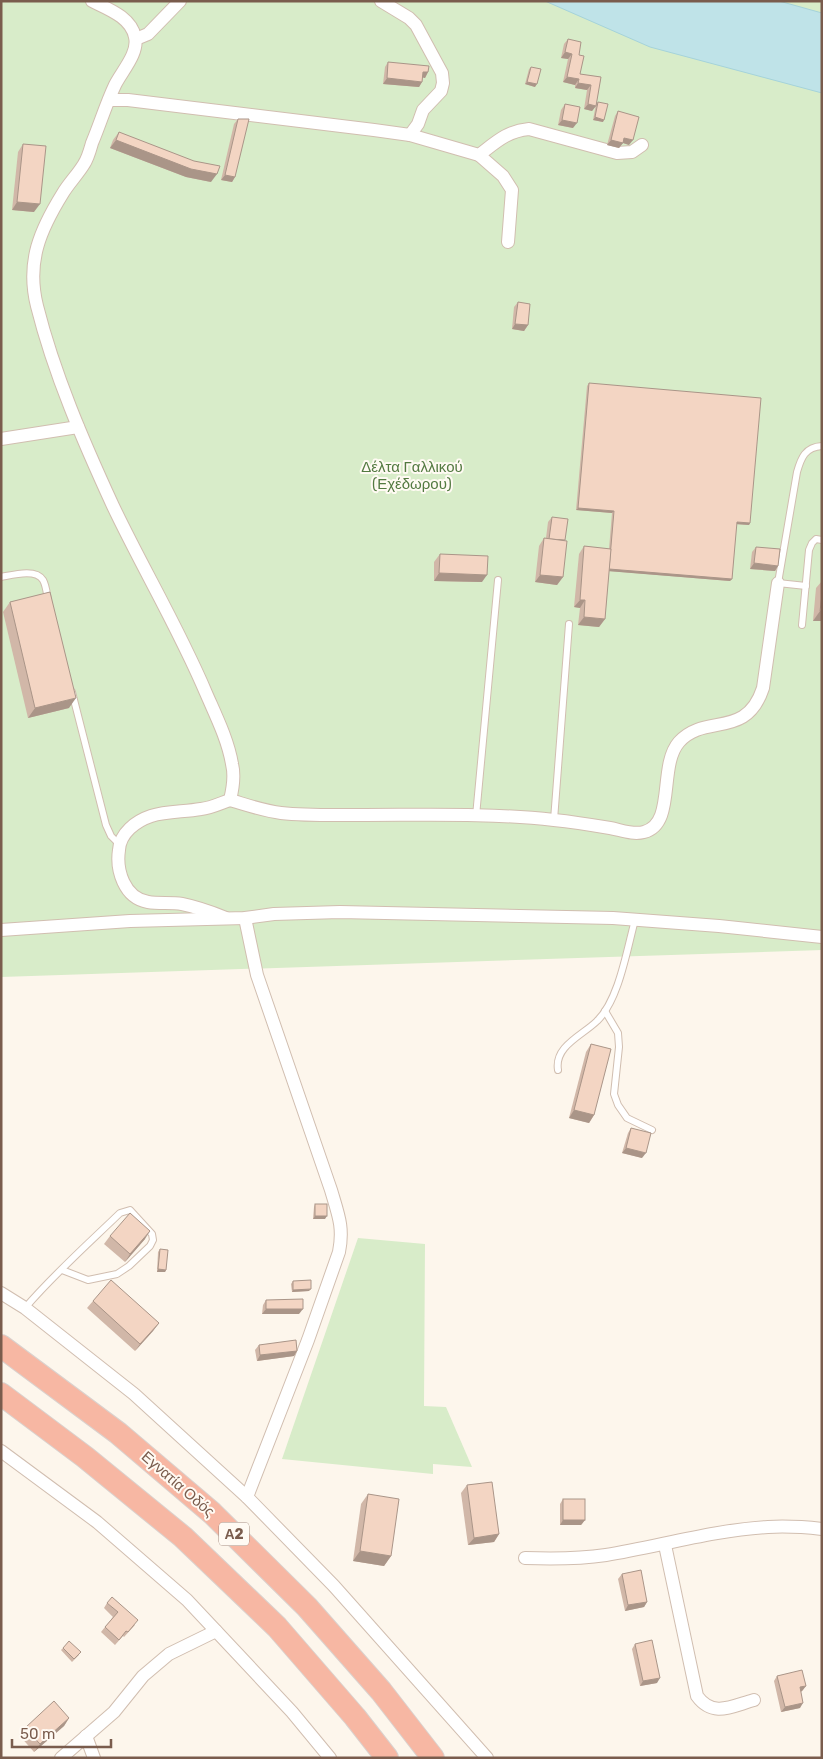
<svg xmlns="http://www.w3.org/2000/svg" width="823" height="1759" font-family="Rubik,sans-serif">
<style>
.green{fill:#d8ecc9}
.water{fill:#bfe3e8;stroke:#a5d3da}
.lines{fill:none;stroke-linecap:round;stroke-linejoin:round}
.service-casing{stroke:#d1beb0;stroke-width:8}
.minor-casing{stroke:#d1beb0;stroke-width:14}
.motorway-casing{stroke:#dad1cd;stroke-width:24}
.service{stroke:#fff;stroke-width:6}
.minor{stroke:#fff;stroke-width:12}
.motorway{stroke:#f7b7a3;stroke-width:22}
.wall{fill:#d1b7a8}
.shaded-wall{fill:#aa9588}
.building{fill:#f3d5c3;stroke:#aa9588}
.labels{text-anchor:middle;stroke-width:4;stroke-linejoin:round;paint-order:stroke}
.shield{fill:#fffaf3;stroke:#a28b7f;stroke-width:1}
.shield-label{font-size:14px;font-weight:bold;fill:#7a5c4d}
.park-label{font-size:15px;fill:#537a41;stroke:#fffaf3}
.street-label{font-size:15px;fill:#7a5c4d;stroke:#fffaf3}
</style>
<rect width="100%" height="100%" fill="#fdf6ec"/>
<g class="green">
<path d="M1 1H822V950L1 977Z"/>
<path d="M358 1238 425 1244 424 1406 446 1407 472 1467 433 1464V1474L282 1459Z"/>
</g>
<path class="water" d="M545 1H779L822 13V93L650 47Z"/>
<g class="lines">
<defs>
<g id="service">
<path d="M1 577C12 575 36 568 43 580 46 585 47 594 48 600"/>
<path d="M806 586 778 583 797 472C801 458 805 447 822 446"/>
<path d="M802 625 809 550 812 543 816 539 822 540"/>
<path d="M72 692 106 825 111 836 119 844"/>
<path d="M476 816 498 580"/>
<path d="M554 820 569 624"/>
<path d="M605 1011 618 1033 619 1047 614 1094 618 1105 627 1118 652 1130"/>
<path d="M558 1070C554 1046 583 1035 597 1021 619 1000 627 949 635 920"/>
<path d="M25 1308C54 1274 88 1244 120 1213L130 1210 152 1234 153 1240 150 1246 129 1266 117 1274 88 1280 62 1270"/>
</g>
<g id="minor">
<path d="M92 1C108 9 131 17 135 37 139 53 122 71 115 85 106 104 100 124 92 143 90 150 88 158 84 164 78 174 69 183 63 193 40 230 26 262 37 306 54 374 84 443 113 506 143 569 179 629 206 693 216 716 228 740 232 764 235 776 233 788 230 800 221 803 211 808 201 809 184 812 167 811 151 816 136 821 120 833 119 850 116 870 124 898 148 902 159 904 171 902 182 904 197 907 211 912 226 918"/>
<path d="M381 1 409 18 416 25 442 73 443 83 441 91 423 110 418 124 410 135"/>
<path d="M136 39 148 34 180 1"/>
<path d="M109 100H128L374 130 410 135 479 155C496 142 507 131 529 129L617 153 632 152 642 145"/>
<path d="M479 155 503 176 512 190 508 242"/>
<path d="M1 439 78 427"/>
<path d="M230 800C247 805 264 811 281 813 309 816 337 815 365 815 428 815 491 813 554 820 573 822 592 825 610 828 621 830 633 835 644 832 676 824 658 766 679 742 705 713 746 740 763 688L778 583"/>
<path d="M245 918 257 975 331 1190C338 1214 344 1227 339 1252L308 1340 247 1497"/>
<path d="M1 930 130 921 245 918 274 914 340 912 613 918 719 926 822 937"/>
<path d="M1 1293 25 1308 134 1394 247 1497 334 1586 487 1758"/>
<path d="M1 1451 97 1522 187 1600 292 1712 330 1758"/>
<path d="M665 1545 697 1696C713 1718 732 1706 754 1700"/>
<path d="M525 1558C552 1559 579 1559 606 1555 660 1546 714 1530 768 1527 786 1526 804 1527 822 1529"/>
<path d="M86 1736 94 1758"/>
<path d="M61 1758 114 1712 143 1676 169 1654 216 1631"/>
</g>
<g id="motorway">
<path d="M1 1346 118 1433 212 1513 307 1607 381 1691 433 1758"/>
<path d="M1 1394 85 1457 183 1537 277 1627 355 1717 387 1758"/>
</g>
</defs>
<use href="#service" class="service-casing"/>
<use href="#minor" class="minor-casing"/>
<use href="#motorway" class="motorway-casing"/>
<use href="#service" class="service"/>
<use href="#minor" class="minor"/>
<use href="#motorway" class="motorway"/>
</g>
<g class="wall">
<path d="M568 39 579 55 580 74 601 77 596 106 592 111 584 109 587 90 575 88V85L563 82 568 59 561 58 564 44Z"/>
<path d="M388 62 428 72 425 78 423 77 422 82 419 87 383 84 385 67Z"/>
<path d="M531 67 535 87 525 84 529 69Z"/>
<path d="M598 102 603 122 593 120 596 104Z"/>
<path d="M565 104 573 128 558 125 561 110Z"/>
<path d="M618 111 629 145 623 143 619 148 607 145 615 116Z"/>
<path d="M238 119 235 177 232 182 221 180 234 124Z"/>
<path d="M119 132 211 182 186 177 110 148 113 140Z"/>
<path d="M23 144 34 212 12 210 18 152Z"/>
<path d="M518 302 528 325 524 331 512 329 514 307Z"/>
<path d="M589 383 750 523 749 525 736 524 732 579 730 581 609 571 605 619 599 627 578 625 580 608 574 607 579 554 584 546 609 549 612 513 576 510 587 386Z"/>
<path d="M552 517 565 540 563 577 557 585 535 582 539 546 544 538H546L548 522Z"/>
<path d="M756 547 778 566 775 571 750 569 752 552Z"/>
<path d="M440 554 482 582 434 581V562Z"/>
<path d="M822 581V621H813L816 588Z"/>
<path d="M10 602 69 708 28 718 3 612Z"/>
<path d="M591 1044 594 1115 589 1123 569 1118 586 1052Z"/>
<path d="M631 1128 642 1158 622 1153 628 1133Z"/>
<path d="M315 1204 325 1219H313L314 1207Z"/>
<path d="M110 1236 145 1239 125 1262 104 1244Z"/>
<path d="M160 1249 166 1270 165 1272H157L158 1252Z"/>
<path d="M293 1281 309 1291 292 1292 291 1284Z"/>
<path d="M266 1300 299 1314H262L263 1305Z"/>
<path d="M93 1301 159 1323 153 1331 135 1351 87 1308Z"/>
<path d="M259 1345 297 1351 294 1356 257 1361 255 1350Z"/>
<path d="M467 1485 499 1534 494 1542 468 1545 461 1493Z"/>
<path d="M368 1494 391 1556 384 1566 353 1561 361 1504Z"/>
<path d="M563 1499 585 1520 581 1525H560V1504Z"/>
<path d="M622 1574 647 1602 644 1607 625 1611 618 1579Z"/>
<path d="M107 1603 135 1625 124 1637 123 1636 115 1645 101 1632 113 1617 104 1608Z"/>
<path d="M635 1644 657 1683 640 1686 632 1649Z"/>
<path d="M63 1648 79 1655 72 1662 61 1650Z"/>
<path d="M777 1676 806 1686 802 1691 801 1692 800 1708 781 1712 774 1681Z"/>
<path d="M69 1718 64 1726 34 1752 19 1735 25 1728Z"/>
</g>
<g class="shaded-wall">
<path d="M565 52 572 54 568 59 561 58Z"/>
<path d="M423 72H428L425 78 420 77Z"/>
<path d="M567 77 579 79 575 85 563 82Z"/>
<path d="M387 78 422 82 419 87 383 84Z"/>
<path d="M527 82 537 84 535 87 525 84Z"/>
<path d="M578 83 591 85 587 90 575 88Z"/>
<path d="M588 104 596 106 592 111 584 109Z"/>
<path d="M595 117 604 120 603 122 593 120Z"/>
<path d="M562 120 577 123 573 128 558 125Z"/>
<path d="M624 138 633 140 629 145 623 143 619 148 607 145 611 140Z"/>
<path d="M116 140 217 174 211 182 186 177 110 148Z"/>
<path d="M225 175 235 177 232 182 221 180Z"/>
<path d="M17 202 40 204 34 212 12 210Z"/>
<path d="M515 324 528 325 524 331 512 329Z"/>
<path d="M578 508 614 511 612 513 576 510Z"/>
<path d="M737 522 750 523 749 525 735 524Z"/>
<path d="M754 563 778 566 775 571 750 569Z"/>
<path d="M609 568 732 579 730 581 607 571Z"/>
<path d="M439 573 487 575 482 582 434 581Z"/>
<path d="M540 575 563 577 557 585 535 582Z"/>
<path d="M580 600H585L580 608 574 607Z"/>
<path d="M820 611H822V621H813Z"/>
<path d="M584 617 605 619 599 627 578 625Z"/>
<path d="M76 698 69 708 28 718 35 708Z"/>
<path d="M574 1110 594 1115 589 1123 569 1118Z"/>
<path d="M626 1148 646 1153 642 1158 622 1153Z"/>
<path d="M315 1216H327L325 1219H313Z"/>
<path d="M150 1231 145 1239 125 1262 130 1254Z"/>
<path d="M158 1269 166 1270 165 1272H157Z"/>
<path d="M311 1289 309 1291 292 1292 293 1290Z"/>
<path d="M266 1309H303L299 1314H262Z"/>
<path d="M159 1323 153 1331 135 1351 140 1344Z"/>
<path d="M297 1351 294 1356 257 1361 260 1355Z"/>
<path d="M563 1520H585L581 1525H560Z"/>
<path d="M499 1534 494 1542 468 1545 474 1538Z"/>
<path d="M360 1551 391 1556 384 1566 353 1561Z"/>
<path d="M647 1602 644 1607 625 1611 628 1605Z"/>
<path d="M660 1678 657 1683 640 1686 643 1681Z"/>
<path d="M806 1686 802 1691 796 1693 800 1687Z"/>
<path d="M803 1703 800 1708 781 1712 785 1707Z"/>
<path d="M69 1718 64 1726 34 1752 40 1744Z"/>
</g>
<g class="building">
<path d="M568 39 581 42 579 55 584 56 580 74 601 77 596 106 588 104 591 85 578 83 579 79 567 77 572 54 565 52Z"/>
<path d="M388 62 429 66 428 72H423L422 82 387 78Z"/>
<path d="M531 67 541 69 537 84 527 82Z"/>
<path d="M598 102 608 104 604 120 595 117Z"/>
<path d="M565 104 580 107 577 123 562 120Z"/>
<path d="M618 111 639 117 633 140 624 138 623 143 611 140Z"/>
<path d="M238 119H249L235 177 225 175Z"/>
<path d="M119 132 194 161 220 166 217 174 191 169 116 140Z"/>
<path d="M23 144 46 146 40 204 17 202Z"/>
<path d="M518 302 530 304 528 325 515 324Z"/>
<path d="M589 383 761 398 750 523 737 522 732 579 609 569 614 511 578 508Z"/>
<path d="M552 517 568 519 565 540 549 539Z"/>
<path d="M544 538 567 541 563 577 540 575Z"/>
<path d="M584 546 611 549 605 619 584 617 585 600H580Z"/>
<path d="M756 547 780 549 778 566 754 563Z"/>
<path d="M440 554 488 556 487 575 439 573Z"/>
<path d="M50 592 76 698 35 708 10 602Z"/>
<path d="M822 595V611H820Z"/>
<path d="M591 1044 611 1049 594 1115 574 1110Z"/>
<path d="M631 1128 651 1133 646 1153 626 1148Z"/>
<rect x="315" y="1204" width="12" height="12"/>
<path d="M130 1213 150 1231 130 1254 110 1236Z"/>
<path d="M160 1249 168 1250 166 1270 158 1269Z"/>
<path d="M111 1280 159 1323 140 1344 93 1301Z"/>
<path d="M311 1280V1289L293 1290V1281Z"/>
<path d="M303 1299V1309H266V1300Z"/>
<path d="M296 1340 297 1351 260 1355 259 1345Z"/>
<path d="M492 1482 499 1534 474 1538 467 1485Z"/>
<path d="M368 1494 399 1499 391 1556 360 1551Z"/>
<rect x="563" y="1499" width="22" height="21"/>
<path d="M641 1570 647 1602 628 1605 622 1574Z"/>
<path d="M112 1597 138 1620 128 1632 126 1631 119 1640 105 1627 118 1612 107 1603Z"/>
<path d="M652 1640 660 1678 643 1681 635 1644Z"/>
<path d="M69 1641 81 1652 74 1659 63 1648Z"/>
<path d="M802 1670 806 1686 800 1687 803 1703 785 1707 777 1676Z"/>
<path d="M54 1701 69 1718 40 1744 25 1728Z"/>
</g>
<g class="labels">
<rect class="shield" x="219" y="1522.5" width="30" height="23" rx="4"/>
<g class="shield-label">
<text x="234" y="1539">Α2</text>
</g>
<g class="park-label">
<text x="412" y="472">Δέλτα Γαλλικού<tspan x="412" dy="17">(Εχέδωρου)</tspan></text>
</g>
<g class="street-label">
<text transform="translate(178 1484) rotate(41)" y="5">Εγνατία Οδός</text>
</g>
</g>
<rect width="823" height="1759" fill="none" stroke="#7a5c4d" stroke-width="5"/>
<path d="M12 1739v8h99v-8" fill="none" stroke="#7a5c4d" stroke-width="2.5"/>
<text x="20" y="1739" font-size="15" fill="#7a5c4d" stroke="#fffaf3" stroke-width="4" paint-order="stroke">50 m</text>
</svg>
